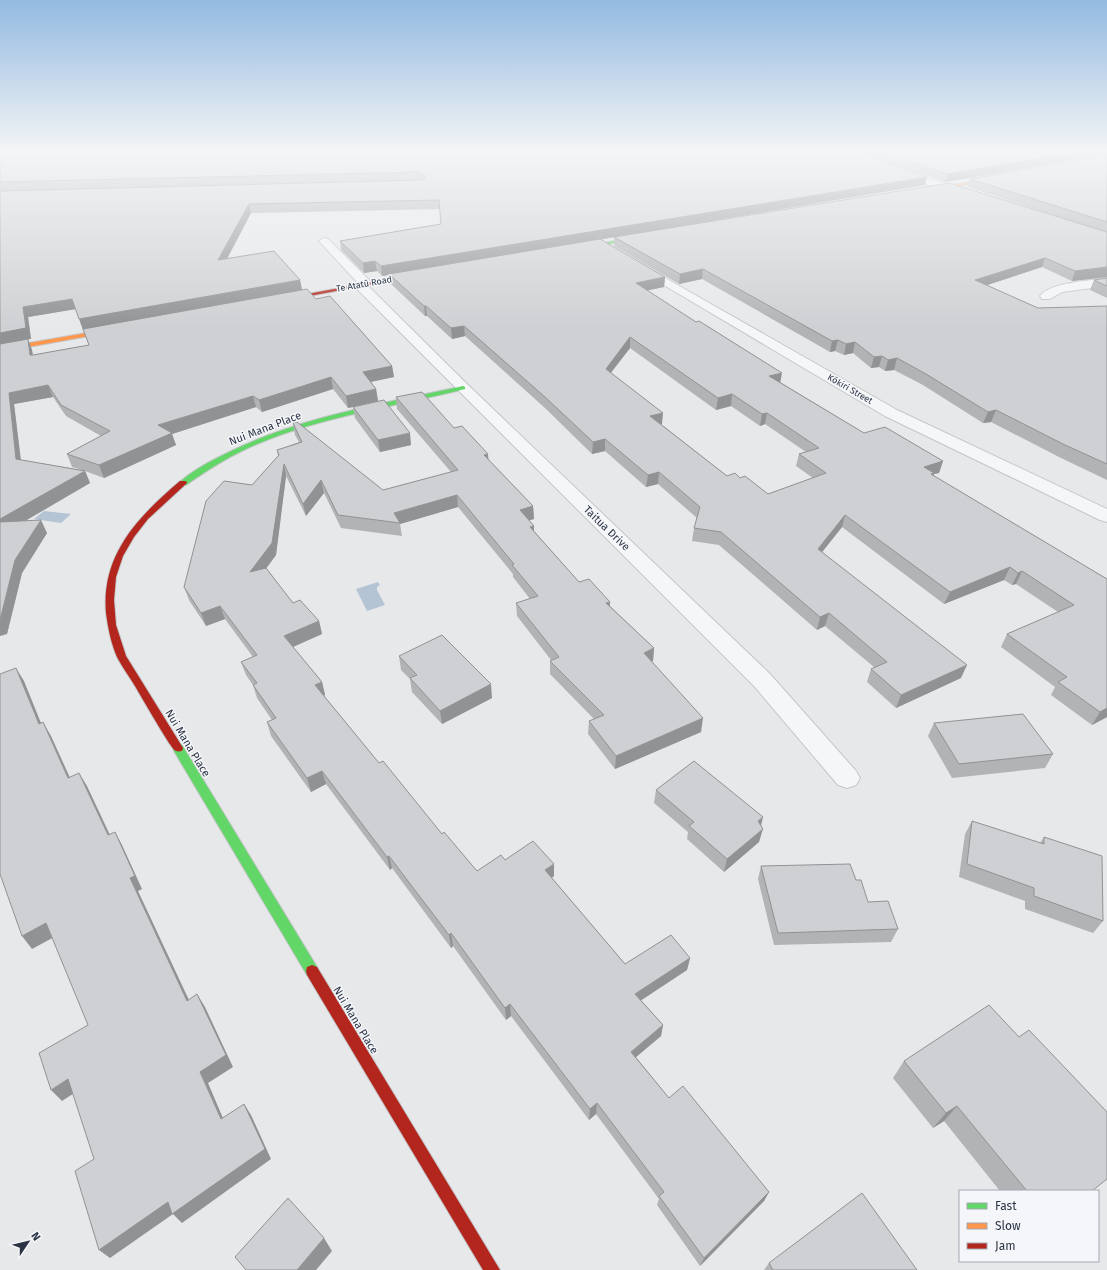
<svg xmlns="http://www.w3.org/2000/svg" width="1107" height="1270" font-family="'Fira Sans',sans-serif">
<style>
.water{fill:#b4c4d5}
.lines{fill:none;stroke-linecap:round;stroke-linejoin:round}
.street-casing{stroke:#c4c6c8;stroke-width:2}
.fast-casing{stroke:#c4c6c8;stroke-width:2}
.slow-casing{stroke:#c4c6c8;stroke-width:2}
.jam-casing{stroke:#c4c6c8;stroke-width:2}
.street{fill:#f5f6f7;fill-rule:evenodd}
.fast{fill:#63d668;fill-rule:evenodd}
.slow{fill:#ff974d;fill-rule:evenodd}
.jam{fill:#b3261e;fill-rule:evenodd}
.wall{fill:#b1b3b5;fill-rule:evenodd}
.shaded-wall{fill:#909294}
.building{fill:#ced0d3;stroke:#909294;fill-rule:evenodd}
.labels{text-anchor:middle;stroke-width:3;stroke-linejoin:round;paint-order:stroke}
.far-street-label{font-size:9px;fill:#2b3445;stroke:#f4f6f9}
.street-label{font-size:11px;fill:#2b3445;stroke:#f4f6f9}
</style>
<rect width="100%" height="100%" fill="#e6e8ea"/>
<g class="water">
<path d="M44 511 71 514 61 523 34 519Z"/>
<path d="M378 582 380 585 377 587V590L385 605 367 611 356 589Z"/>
</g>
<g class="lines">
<defs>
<g id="street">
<path d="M838 151H850L934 181 969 189 971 191 966 194 928 185Z"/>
<path d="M324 238 328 239 370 281 372 284 369 287 468 385 770 674 856 771 860 778 856 785 847 788 838 785 754 686 356 288 354 285 357 282 319 241Z"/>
<path d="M639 263 897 410 1107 509V522L1100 520 885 416 635 268 633 266 635 264Z"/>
<path d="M1107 278V286L1062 292 1050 299H1042L1040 296C1050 282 1090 281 1107 278Z"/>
</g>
<g id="fast">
<path d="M643 236 645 238 576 249 574 248Z"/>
<path d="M463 386 465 387V389C393 407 317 417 248 448 226 458 206 471 186 485H180L179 483C190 472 209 462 223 455 298 417 382 404 463 386Z"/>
<path d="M178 744 182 745 317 967 318 971 317 975 312 977 307 975 174 751 173 748 174 745Z"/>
</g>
<g id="slow">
<path d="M998 177 999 179 927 191 925 190Z"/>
<path d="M115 328 118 330 117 331 0 352V348Z"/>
</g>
<g id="jam">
<path d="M420 273H422V275L283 301 280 299Z"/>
<path d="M180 481H186L187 483 148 519 134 537 123 556 116 577 114 600 116 625 126 656 183 748 182 751C174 753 173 748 169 743 157 724 146 705 135 686 129 676 122 667 117 657 111 643 108 628 106 613 101 554 139 516 180 481Z"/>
<path d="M312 965 317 967 500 1270H483L307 975 306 971 307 967Z"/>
</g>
</defs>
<use href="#street" class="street-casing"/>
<use href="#fast" class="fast-casing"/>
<use href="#slow" class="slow-casing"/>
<use href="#jam" class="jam-casing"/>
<use href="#street" class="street"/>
<use href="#fast" class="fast"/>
<use href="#slow" class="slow"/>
<use href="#jam" class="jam"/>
</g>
<g class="wall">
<path d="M0 151H1107V154L945 182 867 155 927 177 925 185 711 221 1044 212 968 187 970 179 1107 155V277L1072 281 1042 267 987 285 1038 308 1107 306V480L1059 457 991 422 983 423 923 385 894 370 885 371 879 367 871 368 853 353 844 355 835 351 830 352 702 279 679 284 614 246V237L600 240 665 277 664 287 647 290 780 382 864 433 943 461 939 473 934 474V476L1107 579V717L1092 725 1051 695 1055 687 1001 647 1007 634 1058 612 1016 584 1012 585 1004 580 944 604 842 527 822 552 961 678 896 708 867 682 871 669 874 667 825 626 817 630 719 545 692 541 694 528 697 518 658 484 646 487 605 451 592 454 545 408 465 336 452 339 427 316H425L391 284 389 275 382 276 377 271 364 273 341 250 340 241 441 224 440 209 251 213 227 259 300 280 302 290 316 299 392 366 394 377 371 382 376 389 378 401 356 406 411 445 380 452 355 418 353 407 348 408 333 389 262 412 256 407 172 434 176 445 104 478 85 471 90 483 25 521 47 533 22 573 7 634 0 190ZM76 309 89 345 33 355 32 350 28 339H31L28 317ZM630 348 716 410 731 406 760 426 765 424 806 452 799 454 796 466 813 478 768 494 740 478 727 476 661 424H662L611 373ZM53 397 66 416 101 436 67 454 72 467 82 470 21 460 14 404Z"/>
<path d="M1107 278V298L1090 290 1094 280Z"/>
<path d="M396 397 454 428 488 454V459L533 506 534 519 529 520 534 526V531L579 582 610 606 654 648 653 661H652L701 732 615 769 588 734 589 721 594 719 550 674V661L551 660 517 616 516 603 530 599 513 577V574L458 507 400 524 402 536 341 528 324 493 306 516 286 476 276 555 266 568 293 603 319 621 322 634 293 647 322 682 325 695 324 696 379 763 442 834 477 871 505 860 554 876 552 878 625 964 690 958 687 970 641 1000 663 1025 661 1036 636 1057 669 1098 769 1192 764 1201 700 1266 657 1205 659 1199 596 1114 589 1120 511 1016 506 1020 453 946 451 948 392 868 390 870 326 784 311 792 271 736 267 722 272 720 257 698 253 685 246 675 241 662 253 657 225 619 206 626 189 600 184 587 252 485 278 456 277 450 299 442 295 435 293 423 383 490 451 472 397 409Z"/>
<path d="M399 656 492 698 442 724 412 692 410 679 401 670Z"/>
<path d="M934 723 1053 754 1045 768 952 778 928 736Z"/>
<path d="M656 790 761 825 759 842 724 872 687 839 688 832 654 803Z"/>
<path d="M972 821 1040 843 1044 837 1103 921 1093 933 1025 909V901L959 877 965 834Z"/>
<path d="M761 866 856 880 868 902 898 929 891 942 774 945 758 879Z"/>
<path d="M1019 1037 1092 1191H1000L944 1121 933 1128 893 1078 904 1061Z"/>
<path d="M769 1263 917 1270H764Z"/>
</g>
<g class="shaded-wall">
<path d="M1080 151H1107V154L945 182 948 174Z"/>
<path d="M927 177 925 185 382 276 381 266Z"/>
<path d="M249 204 251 213 221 270 218 260Z"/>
<path d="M1045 258 1042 267 972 290 975 280Z"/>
<path d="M375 261 377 271 364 273 363 263Z"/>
<path d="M1107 267V277L1072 281 1075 271Z"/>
<path d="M703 269 702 279 679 284 680 274Z"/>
<path d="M665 277 664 287 636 293V283Z"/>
<path d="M300 280 302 290 83 330 79 319Z"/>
<path d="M72 299 76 309 28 317 31 339H28L32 350 34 366 0 344V333L23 307Z"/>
<path d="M424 306H426L427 316H425Z"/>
<path d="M464 326 465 336 452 339 451 328Z"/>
<path d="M630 337V348L605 380 606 369Z"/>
<path d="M838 340 835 351 830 352 832 341Z"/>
<path d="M855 342 853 353 844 355 846 344Z"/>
<path d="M882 356 879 367 871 368 874 357Z"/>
<path d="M897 358 894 370 885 371 888 360Z"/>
<path d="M392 366 394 377 365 383 363 372Z"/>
<path d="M782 373 780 384 769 376Z"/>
<path d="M331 377 333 389 262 412 259 400Z"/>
<path d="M48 385 53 397 14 404 22 471 16 459 9 393Z"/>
<path d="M376 389 378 401 348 408 346 396Z"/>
<path d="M732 394 731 406 716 410 718 398Z"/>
<path d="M253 396 256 407 172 434 176 445 104 478 99 465 158 425Z"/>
<path d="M996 410 991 422 983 423 988 412Z"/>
<path d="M663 413 662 424 649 428 650 416Z"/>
<path d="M767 413 765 424 760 426 762 414Z"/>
<path d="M410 433 411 445 380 452 378 440Z"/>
<path d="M605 439V451L592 454 593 442Z"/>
<path d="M488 454 489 466 484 455Z"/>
<path d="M943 461 939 473 934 474 930 485 924 467Z"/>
<path d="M284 464 286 476 276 555 254 585 250 572Z"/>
<path d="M85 471 90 483 1 535 0 534V519Z"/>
<path d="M659 472 658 484 646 487 648 475Z"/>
<path d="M321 480 324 493 306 516 303 504Z"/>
<path d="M457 495 458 507 400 524 394 513Z"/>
<path d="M533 506 534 519 520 523V510Z"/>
<path d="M845 515 842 527 815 561 818 549Z"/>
<path d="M41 520 47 533 22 573 7 634 0 636V620L15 560Z"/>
<path d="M534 526V538L530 527Z"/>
<path d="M1010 567 1004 580 944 604 950 592Z"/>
<path d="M1022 571 1016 584 1012 585 1018 573Z"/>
<path d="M610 602 609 615 606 603Z"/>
<path d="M220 606 225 619 206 626 201 613Z"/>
<path d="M829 613 825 626 817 630 820 617Z"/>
<path d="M319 621 322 634 288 649 284 636Z"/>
<path d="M654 648 653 661 643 666 644 653Z"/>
<path d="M967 665 961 678 896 708 901 695Z"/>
<path d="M16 668 24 681 47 738 39 724Z"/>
<path d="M322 682 325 695 319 698 315 685Z"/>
<path d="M491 684 492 698 442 724 440 711Z"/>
<path d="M1107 708V717L1092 725 1100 712Z"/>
<path d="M703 718 701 732 615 769 616 756Z"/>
<path d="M43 722 51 736 76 791 68 778Z"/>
<path d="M322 771 326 784 311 792 307 778Z"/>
<path d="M79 773 87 786 116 848 108 835Z"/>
<path d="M763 817 760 830 758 821Z"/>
<path d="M763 829 759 842 724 872 727 859Z"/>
<path d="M115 832 122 845 142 889 138 891 195 1013 187 1001 130 878Z"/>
<path d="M389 856 392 868 390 870 387 857Z"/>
<path d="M554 864V876L545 883V870Z"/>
<path d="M46 923 56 936 32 949 22 936Z"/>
<path d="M451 933 453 946 451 948 449 935Z"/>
<path d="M690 958 687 970 634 1005 635 994Z"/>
<path d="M197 994 205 1007 233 1067 208 1083 228 1130 221 1119 200 1072Z"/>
<path d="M510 1004 511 1016 506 1020 505 1008Z"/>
<path d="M663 1025 661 1036 629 1063 631 1052Z"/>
<path d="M68 1079 79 1090 62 1101 51 1090Z"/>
<path d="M597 1103 596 1114 589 1120 590 1109Z"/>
<path d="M244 1104 251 1115 271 1159 182 1223 173 1214 110 1258 99 1250Z"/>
<path d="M957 1106 944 1121 933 1128 946 1113Z"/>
<path d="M769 1192 764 1201 700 1266 704 1258Z"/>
<path d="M324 1238 332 1251 316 1270H297Z"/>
</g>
<g class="building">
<path d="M0 151H856L927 177 381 266 375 261 363 263 340 241 441 224 439 200 249 204 218 260 274 251 300 280 79 319 72 299 23 307 26 328 0 333V191L422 180 426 177 419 172 0 182Z"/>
<path d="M879 151H1080L948 174Z"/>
<path d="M1107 155V222L970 179Z"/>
<path d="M949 183 1107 232V267L1075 271 1045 258 975 280 1038 308 1107 306V464L1065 445 996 410 988 412 926 374 897 358 888 360 882 356 874 357 855 342 846 344 838 340 832 341 703 269 680 274 614 237Z"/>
<path d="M600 239 665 277 636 283 696 322 699 321 782 373 769 376 864 433 885 427 943 461 924 467 934 473 931 474 1107 579V708L1100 712 1058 682 1067 677 1007 634 1074 605 1022 571 1018 573 1010 567 950 592 845 515 818 549 967 665 901 695 871 669 887 662 829 613 820 617 721 532 694 528 700 507 659 472 648 475 605 439 593 442 545 397 464 326 451 328 426 306H424L389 274ZM630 337 718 398 732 394 762 414 767 413 819 448 799 454 826 473 768 494 745 476 740 478 735 473 727 476 650 416 663 413 606 369Z"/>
<path d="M1107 278V286L1094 280Z"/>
<path d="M307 289 316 299 330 296 392 366 363 372 376 389 346 396 331 377 259 400 253 396 158 425 172 433 99 465 67 454 110 431 61 405 48 385 9 393 16 459 85 471 0 519V344L28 339 30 355H33L89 345 83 329Z"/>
<path d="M422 392 454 428 462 426 488 454 484 455 533 506 520 510 534 526 530 527 579 582 589 579 610 602 606 603 654 648 644 653 703 718 616 756 589 721 604 715 550 661 559 657 516 603 538 596 512 565 514 564 457 495 394 513 400 523 338 515 321 480 303 504 284 464 272 543 250 572 266 568 293 603 300 600 319 621 284 636 322 682 315 685 379 763 383 761 442 834 444 832 477 871 501 855 505 860 533 841 554 864 545 870 625 964 671 935 690 958 635 994 663 1025 631 1052 669 1098 683 1086 769 1192 704 1258 659 1196 664 1192 597 1103 590 1109 510 1004 505 1008 451 933 449 935 389 856 387 857 322 771 307 778 267 722 276 718 253 685 257 683 241 662 257 655 220 606 201 613 184 587 206 501 224 481 252 485 279 455 277 450 302 442 293 423 297 422 383 490 458 470 396 397Z"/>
<path d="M384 400 410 433 378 440 353 407Z"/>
<path d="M41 520 15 560 0 620V522Z"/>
<path d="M442 635 491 684 440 711 410 678 417 675 399 656Z"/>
<path d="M16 668 39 724 43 722 68 778 79 773 108 835 115 832 135 876 130 878 187 1001 197 994 226 1055 200 1072 221 1119 244 1104 265 1149 172 1214 168 1202 99 1250 75 1171 94 1159 68 1079 51 1090 39 1053 88 1025 46 923 22 936 0 874V674Z"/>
<path d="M1023 714 1053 754 959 764 934 723Z"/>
<path d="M694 761 763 817 758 821 763 829 727 859 689 826 694 822 656 790Z"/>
<path d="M972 821 1044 844V837L1102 856 1103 921 1034 896V888L967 864Z"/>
<path d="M850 864 856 880H861L868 902 888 901 898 929 778 933 761 866Z"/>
<path d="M989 1005 1019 1037 1029 1030 1107 1112V1179L1092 1191H1027L957 1106 946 1113 904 1061Z"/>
<path d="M862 1193 917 1270H773L769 1263Z"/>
<path d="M288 1198 324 1238 297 1270H246L235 1257Z"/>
</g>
<linearGradient id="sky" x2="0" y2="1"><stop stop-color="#93bae0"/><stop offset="0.46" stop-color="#f4f5f6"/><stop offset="1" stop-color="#f4f5f6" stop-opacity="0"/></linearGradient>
<rect width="1107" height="329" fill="url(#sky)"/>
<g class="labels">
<g class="far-street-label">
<text transform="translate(364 284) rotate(-10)" y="3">Te Atatū Road</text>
<text transform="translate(850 389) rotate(30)" y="3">Kōkiri Street</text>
</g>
<g class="street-label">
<text transform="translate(265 428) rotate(-21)" y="4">Nui Mana Place</text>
<text transform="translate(607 528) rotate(44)" y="4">Taitua Drive</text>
<text transform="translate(188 743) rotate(59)" y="4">Nui Mana Place</text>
<text transform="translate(356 1020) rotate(59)" y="4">Nui Mana Place</text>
</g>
</g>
<rect x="959" y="1190" width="140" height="72" fill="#f4f6f9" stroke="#a4a8b1"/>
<rect x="967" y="1203" width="20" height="6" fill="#63d668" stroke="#a4a8b1"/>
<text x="995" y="1210" font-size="12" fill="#2b3445">Fast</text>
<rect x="967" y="1223" width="20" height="6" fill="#ff974d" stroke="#a4a8b1"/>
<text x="995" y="1230" font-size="12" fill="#2b3445">Slow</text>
<rect x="967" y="1243" width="20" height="6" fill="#b3261e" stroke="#a4a8b1"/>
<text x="995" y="1250" font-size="12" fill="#2b3445">Jam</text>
<g transform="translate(28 1242) rotate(55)" stroke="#f4f6f9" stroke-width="3" paint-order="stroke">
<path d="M0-3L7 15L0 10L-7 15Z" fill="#2b3445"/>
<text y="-6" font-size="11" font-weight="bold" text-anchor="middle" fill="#2b3445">N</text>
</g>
</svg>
